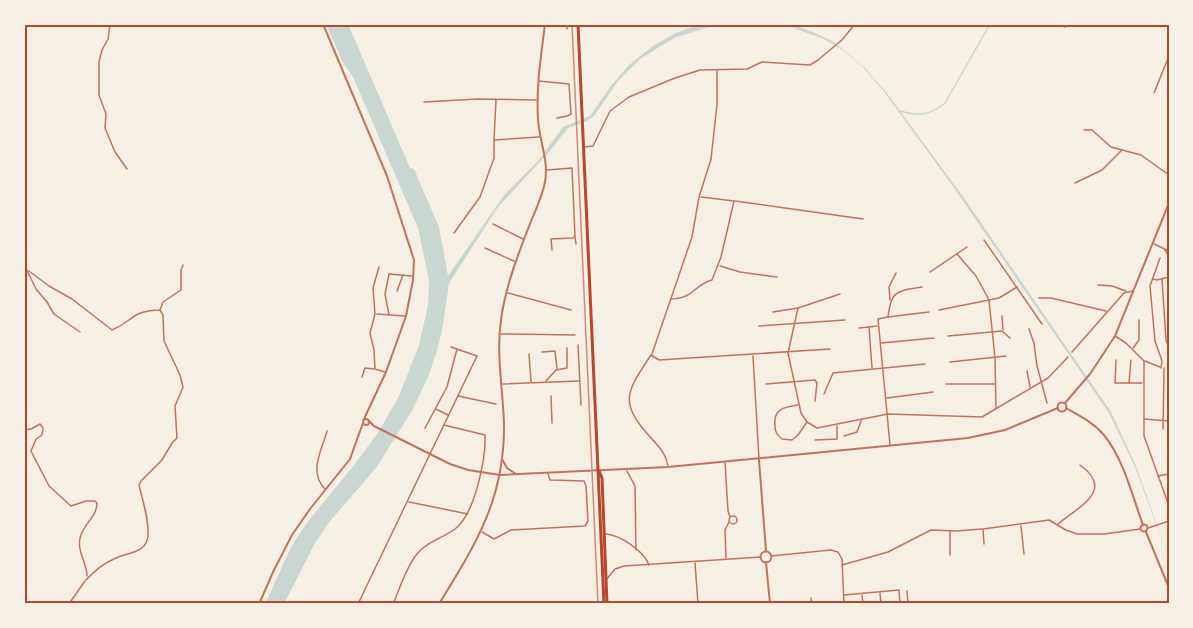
<svg xmlns="http://www.w3.org/2000/svg" width="1193" height="628" font-family="'DejaVu Sans',sans-serif">
<style>
.water{fill:#c9d6d2}
.lines{fill:none;stroke-linecap:round;stroke-linejoin:round}
.stream{stroke:#c9d6d2;stroke-width:1.5}
.minor{stroke:#c5725c;stroke-width:1.5}
.tertiary{stroke:#c5725c;stroke-width:2}
.primary{stroke:#b5482f;stroke-width:3}
.rail{stroke:#cf8b77;stroke-width:1.5}
.neatline{fill:none;stroke:#b5482f;stroke-width:2}
</style>
<rect width="100%" height="100%" fill="#f6efe4"/>
<g class="water">
<path d="M326 24H348L410 168 414 169 439 227 448 276 505 194 539 160 563 127 590 116 611 86 629 65 653 46 676 33 701 24H718L674 38 640 59 618 81 594 116 585 122 568 128 549 152 498 207 449 283 442 331 436 354 428 377 413 409 376 468 330 521 315 543 284 604H265L291 547 306 524 358 460 379 431 399 396 419 345 428 306 429 280 418 228 353 77 343 63Z"/>
<path d="M783 24H790L813 32 834 42 864 67 886 92 964 198 1111 412 1136 466 1169 559 1135 467 1109 413 952 185 882 89 861 65 841 49 824 39Z"/>
</g>
<g class="lines">
<path class="stream" d="M900 111C917 116 930 116 945 103L990 24"/>
<g class="minor">
<path d="M110 24 108 39 102 50 99 62V95L106 114 105 128 115 152 127 169"/>
<path d="M567 24V29"/>
<path d="M1059 24 1065 27"/>
<path d="M539 81 569 84 571 114 567 116 557 118"/>
<path d="M1154 93 1169 56"/>
<path d="M424 102 477 99 536 100"/>
<path d="M1084 130H1092L1111 147 1141 155 1169 175"/>
<path d="M494 140 496 100"/>
<path d="M585 147 593 146 610 111 629 97 675 78 700 70 747 69 762 62 810 65 818 60 842 40 855 24"/>
<path d="M547 170 572 168 575 236 573 238 551 239 552 250"/>
<path d="M1075 183 1102 170 1122 150"/>
<path d="M735 201 863 219"/>
<path d="M493 224 523 239"/>
<path d="M454 233 480 197 494 158V140L539 137"/>
<path d="M575 237 576 244"/>
<path d="M984 240 1042 324"/>
<path d="M1154 244 1169 251"/>
<path d="M485 248 516 262"/>
<path d="M1165 250 1169 257"/>
<path d="M1160 258 1150 286 1155 341 1162 361 1161 368"/>
<path d="M24 264 36 289 47 302 54 314 80 332"/>
<path d="M720 266 740 272 777 277"/>
<path d="M379 267 373 288 375 314 370 333 374 350 375 369 385 372"/>
<path d="M29 271 49 286 72 299 112 330C134 321 130 311 160 310L163 302 181 290V270L183 265"/>
<path d="M930 272 967 247"/>
<path d="M1153 279 1157 280 1169 277"/>
<path d="M1162 279 1166 340 1169 348"/>
<path d="M1098 285 1112 286 1126 291"/>
<path d="M397 291 403 275"/>
<path d="M508 293 571 310"/>
<path d="M1039 298H1051L1106 311"/>
<path d="M671 299C695 298 692 286 712 280L721 257 734 201 701 197"/>
<path d="M890 300 889 287 896 273"/>
<path d="M798 308 788 353 801 413 807 422 817 428 888 414 982 417 1048 378 1068 357"/>
<path d="M939 310 989 300 976 276 957 254"/>
<path d="M773 312 798 308 840 294"/>
<path d="M377 314 405 316"/>
<path d="M389 315 385 294 389 274 412 276"/>
<path d="M1002 316 1003 330"/>
<path d="M888 317 929 312"/>
<path d="M759 326 845 320"/>
<path d="M859 328 869 327"/>
<path d="M1029 329 1034 343 1037 366 1047 403"/>
<path d="M501 334 575 335"/>
<path d="M948 336 1002 331 1010 338"/>
<path d="M1115 336 1126 343 1144 361V436L1169 506"/>
<path d="M881 343 934 338"/>
<path d="M578 345 581 405"/>
<path d="M1133 348 1139 340V320"/>
<path d="M542 352 555 351 557 369"/>
<path d="M1072 352 1124 293 1133 291"/>
<path d="M529 354 531 382"/>
<path d="M652 354 692 237 699 197 711 159 717 105V71"/>
<path d="M753 356 759 459"/>
<path d="M1116 360 1115 383H1142"/>
<path d="M1145 361 1160 367"/>
<path d="M950 362 1006 356"/>
<path d="M872 368 869 327 877 326"/>
<path d="M1027 371 1030 387"/>
<path d="M362 377 365 368 374 369"/>
<path d="M546 381 556 370 567 368V348"/>
<path d="M1129 383 1131 360"/>
<path d="M503 384 579 381"/>
<path d="M766 384 815 380 817 383 815 401"/>
<path d="M946 384H994"/>
<path d="M824 394 833 373 925 364"/>
<path d="M458 396 496 404"/>
<path d="M551 396 552 423"/>
<path d="M887 398 933 392"/>
<path d="M798 405C784 407 773 409 775 426 775 432 777 435 782 439L792 440 798 435 807 422"/>
<path d="M436 409 448 415"/>
<path d="M996 409 995 358 989 300 999 298 1017 287"/>
<path d="M1144 419 1169 421"/>
<path d="M425 428 447 387 457 349"/>
<path d="M1163 429 1164 368"/>
<path d="M24 430 31 429 40 424 43 428 42 435 36 439 31 451 49 486 71 506 86 501H95L97 503C97 517 83 524 80 538 77 552 87 563 87 576"/>
<path d="M844 436 857 432 861 421"/>
<path d="M815 440 837 439V426"/>
<path d="M890 445 878 319 888 317C891 290 897 291 922 287"/>
<path d="M725 462 728 511 730 517"/>
<path d="M668 466C666 454 660 448 652 439 618 402 626 393 651 355L659 360 830 349"/>
<path d="M627 471 635 486 636 550"/>
<path d="M1158 476 1169 474"/>
<path d="M325 489C308 472 322 450 327 431"/>
<path d="M409 502 468 514"/>
<circle cx="733" cy="520" r="4"/>
<path d="M1058 524C1080 506 1115 490 1080 465"/>
<path d="M1021 526 1024 554"/>
<path d="M1148 528 1169 521"/>
<path d="M482 532 494 539 511 530 585 526 588 521 586 486 584 481 550 480 548 474"/>
<path d="M606 534C620 535 644 551 649 565"/>
<path d="M984 544 983 529 1049 520 1066 530 1077 534H1104L1140 529"/>
<path d="M950 555V531"/>
<path d="M771 556 831 550 838 552 842 559 844 604"/>
<path d="M726 558 725 530 729 522"/>
<path d="M695 563 698 604"/>
<path d="M842 565 888 552 931 530 957 531 982 529"/>
<path d="M86 580C95 570 104 563 116 558 128 552 146 554 148 536 149 519 143 502 139 485L141 481 162 460 172 443 177 438 175 406 183 387 180 375 164 341 163 315 160 310"/>
<path d="M606 580 615 569 624 566 761 557"/>
<path d="M907 591 908 604"/>
<path d="M880 593 881 604"/>
<path d="M844 595 899 590 900 604"/>
<path d="M862 595 863 604"/>
<path d="M811 598 812 604"/>
<path d="M69 604 85 581"/>
<path d="M358 604 477 356 451 347"/>
<path d="M393 604C400 588 406 567 417 554 426 542 443 538 455 529 475 514 486 458 485 435L444 425"/>
</g>
<g class="tertiary">
<path d="M323 24 387 176 414 260 413 280 406 316 386 372 364 419"/>
<circle cx="1062" cy="407" r="4.5"/>
<path d="M1065 403 1090 374 1115 336 1169 203"/>
<path d="M1066 408C1080 416 1094 423 1104 435 1124 460 1132 495 1143 525"/>
<circle cx="366" cy="422" r="3"/>
<path d="M369 421 374 426 450 464 468 470 500 475 668 467 968 438 1005 430 1058 408"/>
<path d="M502 459 507 468 516 474"/>
<path d="M759 460 766 551"/>
<circle cx="1144" cy="528" r="3.5"/>
<path d="M1146 532 1169 588"/>
<circle cx="766" cy="557" r="5.5"/>
<path d="M766 562 770 604"/>
<path d="M259 604 274 570 292 535 310 509 350 459 363 423"/>
<path d="M439 604C476 544 505 498 504 424 503 390 496 354 501 320 505 289 517 257 528 229 534 213 542 198 545 182 549 160 539 140 538 119 536 87 541 56 545 24"/>
</g>
<g class="primary">
<path d="M578 24 604 604"/>
<path d="M599 471 602 478 607 604"/>
</g>
<path class="rail" d="M572 24 598 604"/>
</g>
<rect width="1193" height="628" fill="none" stroke="#f6efe4" stroke-width="51"/>
<rect x="26" y="26" width="1142" height="576" class="neatline"/>
</svg>
